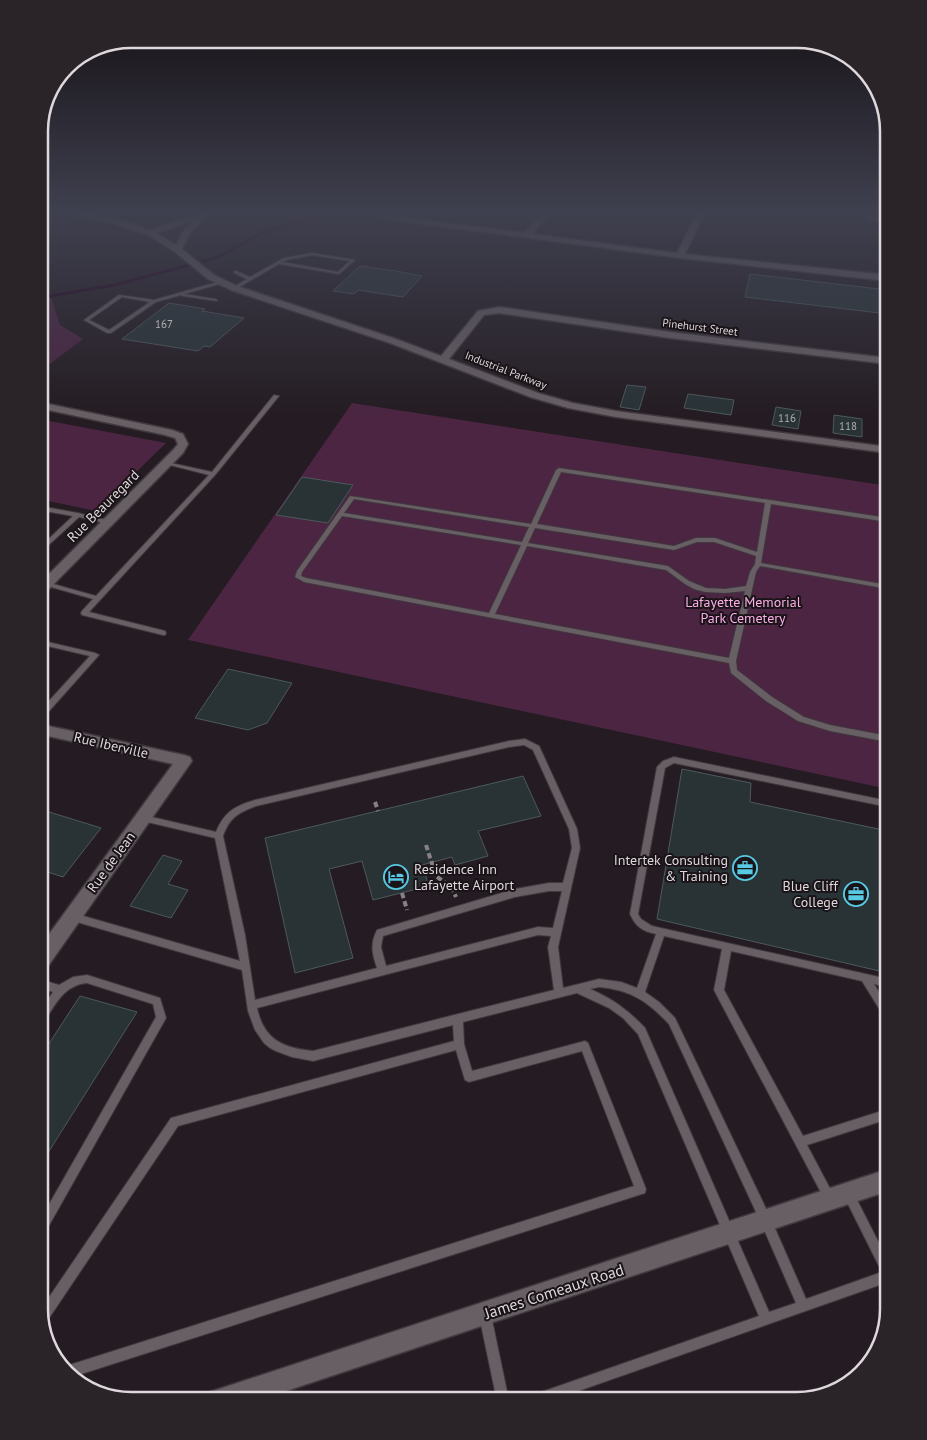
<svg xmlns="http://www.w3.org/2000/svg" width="927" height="1440" font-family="'PT Sans',sans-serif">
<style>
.green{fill:#4b2542}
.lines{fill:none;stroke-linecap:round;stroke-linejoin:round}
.stream{stroke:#25001e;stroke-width:3}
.building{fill:#293336;stroke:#4d595c}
.lane-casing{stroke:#3f393d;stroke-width:2}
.street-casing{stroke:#3f393d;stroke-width:3}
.path{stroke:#878185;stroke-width:4;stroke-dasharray:5.5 3;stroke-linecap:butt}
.lane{fill:#685f65;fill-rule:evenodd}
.street{fill:#685f65;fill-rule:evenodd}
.labels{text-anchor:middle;stroke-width:4;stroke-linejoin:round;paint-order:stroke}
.number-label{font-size:11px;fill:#b1afb2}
.far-street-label{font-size:11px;fill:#ded8dc;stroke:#1a1318}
.street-label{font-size:14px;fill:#ded8dc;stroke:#1a1318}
.park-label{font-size:14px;fill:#faaee6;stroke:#1a1318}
.poi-label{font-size:14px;fill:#ded8dc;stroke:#1a1318;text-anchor:end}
.near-street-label{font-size:16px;fill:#ded8dc;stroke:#1a1318}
.rim{fill:none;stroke:#ded8dc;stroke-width:2.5}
</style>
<rect width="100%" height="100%" fill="#241c22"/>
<g class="green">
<path d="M51 297 60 325 83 339 39 372V301Z"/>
<path d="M352 403 888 486V789L188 640Z"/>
<path d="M39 419 166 443 96 511 39 499Z"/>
</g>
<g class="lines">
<path class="stream" d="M39 298 114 285 216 258 260 234 325 213"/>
</g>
<g class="building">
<path d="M360 266 396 271 422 276 403 297 358 290 354 294 333 291Z"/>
<path d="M750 274 888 290V314L745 297Z"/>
<path d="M169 303 205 309 202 311 244 318 210 347 204 346 198 351 122 339Z"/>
<path d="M627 385 646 387 639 410 620 407Z"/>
<path d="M688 394 734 400 731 415 684 408Z"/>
<path d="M776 407 801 411 798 429 772 425Z"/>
<path d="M834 415 862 419V437L833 433Z"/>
<path d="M302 477 353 485 328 523 276 515Z"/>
<path d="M228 669 292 683 267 723 248 730 195 718Z"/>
<path d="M682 769 751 783 750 802 888 831V973L657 919Z"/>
<path d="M523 776 541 816 478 831 488 856 455 865 452 857 422 865 429 886 373 900 362 861 329 869 353 958 295 973 265 838Z"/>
<path d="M46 811 101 828 63 877 39 869V819Z"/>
<path d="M163 855 182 861 168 884 188 890 171 918 130 906Z"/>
<path d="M80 996 137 1012 39 1167V1059Z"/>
</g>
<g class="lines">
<defs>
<g id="lane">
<path d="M866 213H870V217L888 220V222L867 219Z"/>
<path d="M312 253 355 260 339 274 279 264 236 289 232 288 247 279 234 273V271H236L250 277 284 258ZM312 255 350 261 338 272 282 262 286 260Z"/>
<path d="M221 281 223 282V283L184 294 215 299 217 300V301L183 296 181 295 156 302 111 333H107L84 320 119 295 154 300ZM122 297 150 302 109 330 89 320Z"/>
<path d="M274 395 279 396 215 475 89 612 165 631 166 633 165 635H163L82 615 81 613 82 611 93 599 44 585 43 584 46 582 96 596 209 475 166 464V462L212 472Z"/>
<path d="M559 468 888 518V522L771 504 761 563 888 585V589L760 566 756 572 736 661 737 670 772 697 804 717 830 725 888 736V742L830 731 798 721 766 701 731 673 729 663 304 582 295 577 297 571 350 496 531 524 556 470ZM561 472 765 503 757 552 715 538H696L674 546 537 524ZM354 499 529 527 522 542 344 513ZM342 516 521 545 489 613 306 578 301 576 302 572ZM535 528 674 550 697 542H714L756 556 755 564 750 572 746 586 725 589 706 588 689 581 668 566 528 543ZM527 546 666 570 685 584 694 589 705 592 725 593 745 591 729 658 495 614Z"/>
<path d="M39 506 78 513 110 521 111 522 108 524 79 517 41 552 39 553V548L73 516 39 510Z"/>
<path d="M39 640 95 653 99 655 42 719 39 720V712L90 656 39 644Z"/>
<path d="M525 739 539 746 540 748 577 829 580 848 558 947 563 988 599 979 621 982 637 988 656 934C642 931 636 927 630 914L657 767 663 761 674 757 888 801V807L674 763 665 768 638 914 641 919 652 926 888 979V987L874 984 888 1007V1019L885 1018 862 981 731 951 724 990 803 1136 888 1109V1119L807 1145 835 1198 834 1202 830 1203 826 1202 714 990 722 949 664 936 645 992 659 1002 675 1018 770 1217 806 1299 882 1272 843 1194 844 1190 848 1189 852 1190 888 1261V1282L550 1401H527L529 1397 533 1395 759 1316 638 1034 623 1018 609 1008 577 993 463 1022 464 1044 472 1071 585 1041 588 1043 646 1189 645 1193 72 1377 63 1367 634 1186 582 1051 469 1082 465 1080 464 1077 456 1050 178 1126 45 1324 43 1325 39 1312 171 1118 454 1041 453 1025 313 1061 292 1057 276 1051 270 1048 264 1043 255 1030 248 1011 242 970 70 920 69 917 70 914 73 913 240 961 215 838 143 821 140 820 139 818 140 816 143 815 216 832C224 812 235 806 255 800L509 741ZM524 745 533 750 569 829 572 848 563 883H549L515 889 377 930C370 944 372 954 377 968L255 1000 245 935 223 836C230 817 238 813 256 806L509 747ZM549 891H562L553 928 538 927 386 966 381 947 383 936 515 897ZM538 935 551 936 548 947 554 990 458 1014 313 1051C283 1048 264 1040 257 1008ZM599 987C631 990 647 1001 669 1024L762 1225 796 1303 769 1312 645 1028C628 1010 613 999 590 989Z"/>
<path d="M87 975 160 998 166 1018 43 1236 39 1238V1222L156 1017 153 1004 87 983C63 985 54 1007 42 1025L39 1026V1014L53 992 39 987V979L59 985 73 977Z"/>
<path d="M485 1309 489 1311 491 1315 509 1401H497L479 1315 481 1311Z"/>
</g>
<g id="street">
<path d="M62 213 97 215 128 222 149 230 201 213H209L190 233 182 249 214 275 237 286 396 339 441 356 478 311 499 307 670 332 888 358V364L670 338 499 313 484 315 449 359 538 393 573 403 616 411 888 447V453L616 417 568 408 530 397 390 343 231 290 208 279 175 252 150 236 110 222ZM193 221 184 230 176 245 156 233Z"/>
<path d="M542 213H550L533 234 677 253 697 213H705L685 254 888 275V281L680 258 385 219 381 217 385 215 525 233Z"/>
<path d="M39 402 172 430 183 434 188 444 183 453 44 594 39 595V584L174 449 178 444 175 438 165 435 39 408Z"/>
<path d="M39 724 184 755 190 757 192 761 46 969 39 971V948L173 764 39 734Z"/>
<path d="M888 1169V1191L256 1401H207L210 1392 219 1389Z"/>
</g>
</defs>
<use href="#lane" class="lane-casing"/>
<use href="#street" class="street-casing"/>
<g class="path">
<path d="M375 802 378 811"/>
<path d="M426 845 436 876 452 888 456 897"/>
<path d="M402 893 407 910"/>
</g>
<use href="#lane" class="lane"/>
<use href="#street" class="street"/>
</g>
<linearGradient id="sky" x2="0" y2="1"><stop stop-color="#140f13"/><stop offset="0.51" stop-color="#3f404f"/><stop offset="1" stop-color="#3f404f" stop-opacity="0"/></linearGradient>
<rect width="927" height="415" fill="url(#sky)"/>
<defs>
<symbol id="office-ring" viewBox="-11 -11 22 22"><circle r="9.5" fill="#1a1318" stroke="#57c9e2" stroke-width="1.5"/><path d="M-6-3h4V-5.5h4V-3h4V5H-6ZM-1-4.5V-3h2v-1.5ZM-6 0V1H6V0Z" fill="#57c9e2"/></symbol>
<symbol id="hotel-ring" viewBox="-11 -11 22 22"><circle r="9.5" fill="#1a1318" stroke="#57c9e2" stroke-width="1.5"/><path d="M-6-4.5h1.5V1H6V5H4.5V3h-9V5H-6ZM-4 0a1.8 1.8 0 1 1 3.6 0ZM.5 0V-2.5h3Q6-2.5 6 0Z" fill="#57c9e2"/></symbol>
</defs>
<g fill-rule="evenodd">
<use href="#office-ring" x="731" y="854" width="28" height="28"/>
<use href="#hotel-ring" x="382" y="863" width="28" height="28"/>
<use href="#office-ring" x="842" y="880" width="28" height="28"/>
</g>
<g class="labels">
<g class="number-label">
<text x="164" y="328">167</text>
<text x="787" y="422">116</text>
<text x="848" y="430">118</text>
</g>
<g class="far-street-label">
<text transform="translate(700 327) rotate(7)" y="4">Pinehurst Street</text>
<text transform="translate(506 370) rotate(21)" y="4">Industrial Parkway</text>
</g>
<g class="street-label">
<text transform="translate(103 506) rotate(-45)" y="5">Rue Beauregard</text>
<text transform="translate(111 745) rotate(13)" y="5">Rue Iberville</text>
<text transform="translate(111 862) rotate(-54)" y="5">Rue de Jean</text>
</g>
<g class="park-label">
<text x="743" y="607">Lafayette Memorial<tspan x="743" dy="16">Park Cemetery</tspan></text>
</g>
<g class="poi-label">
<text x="728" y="865">Intertek Consulting<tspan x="728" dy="16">&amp; Training</tspan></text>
<text x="414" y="874" text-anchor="start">Residence Inn<tspan x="414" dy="16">Lafayette Airport</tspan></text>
<text x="838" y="891">Blue Cliff<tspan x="838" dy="16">College</tspan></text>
</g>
<g class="near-street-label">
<text transform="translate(554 1291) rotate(-18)" y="6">James Comeaux Road</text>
</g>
</g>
<path d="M0 0H927V1440H0ZM131 48H797A83 83 0 0 1 880 131V1309A83 83 0 0 1 797 1392H131A83 83 0 0 1 48 1309V131A83 83 0 0 1 131 48Z" fill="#2a2328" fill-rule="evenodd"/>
<path class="rim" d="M131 48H797A83 83 0 0 1 880 131V1309A83 83 0 0 1 797 1392H131A83 83 0 0 1 48 1309V131A83 83 0 0 1 131 48Z"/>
</svg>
